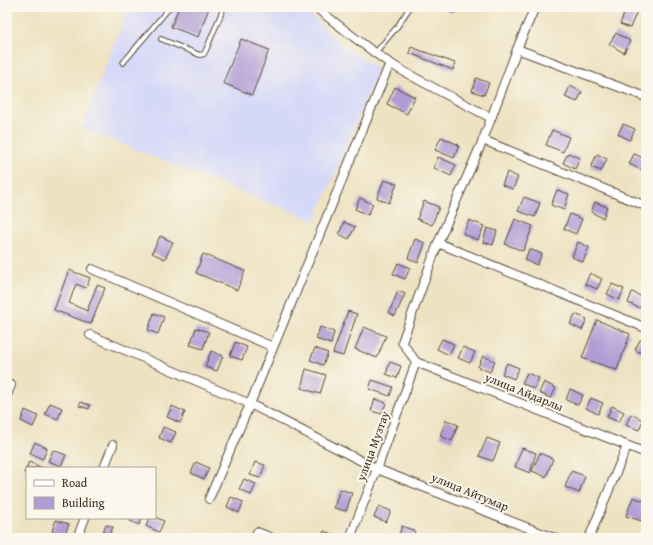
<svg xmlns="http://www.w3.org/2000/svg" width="653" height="545" font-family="'Gentium Book Plus',serif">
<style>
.built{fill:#d6d8f8}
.building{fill:#b09dd5}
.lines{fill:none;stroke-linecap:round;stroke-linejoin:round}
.lane-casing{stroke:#564636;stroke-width:6}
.street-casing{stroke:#564636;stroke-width:10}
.lane{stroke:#fff;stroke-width:4}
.street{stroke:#fff;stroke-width:8}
.labels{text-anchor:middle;stroke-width:4;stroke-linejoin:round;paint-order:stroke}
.street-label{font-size:12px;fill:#3b2a1e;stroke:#fbf7ec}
</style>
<rect width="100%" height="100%" fill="#fbf7ec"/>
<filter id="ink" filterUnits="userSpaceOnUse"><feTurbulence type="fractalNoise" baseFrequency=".025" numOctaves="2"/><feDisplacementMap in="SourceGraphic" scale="8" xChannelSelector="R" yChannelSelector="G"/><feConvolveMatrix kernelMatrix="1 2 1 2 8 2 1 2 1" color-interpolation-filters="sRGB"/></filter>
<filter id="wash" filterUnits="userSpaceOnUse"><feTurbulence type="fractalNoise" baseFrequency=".012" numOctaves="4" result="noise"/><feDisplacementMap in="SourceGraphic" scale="16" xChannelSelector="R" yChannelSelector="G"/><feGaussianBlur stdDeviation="0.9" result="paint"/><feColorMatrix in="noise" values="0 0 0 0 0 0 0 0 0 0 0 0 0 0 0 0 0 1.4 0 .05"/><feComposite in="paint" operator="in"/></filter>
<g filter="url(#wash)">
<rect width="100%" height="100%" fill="#ede2c1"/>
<path class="built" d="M129 7H302L344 47 378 69 315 221 81 128Z"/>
<g id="blocks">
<g class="building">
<path d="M179 7H206L209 8 198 37 171 27Z"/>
<path d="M439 7H455L453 13Z"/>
<path d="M627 7 637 11 630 28 620 24Z"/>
<path d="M616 33 630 41 624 53 609 44Z"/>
<path d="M241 39 269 50 252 95 223 83Z"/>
<path d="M411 47 455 63 453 70 409 53Z"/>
<path d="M476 78 489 83 484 95 472 91Z"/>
<path d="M570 86 582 92 577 102 565 97Z"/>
<path d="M395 87 415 97 407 114 387 104Z"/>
<path d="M623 124 635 129 630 140 618 134Z"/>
<path d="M552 130 569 137 563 152 546 145Z"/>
<path d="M441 137 459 145 454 158 435 150Z"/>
<path d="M568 153 580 158 575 169 563 163Z"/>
<path d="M597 154 607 159 601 171 591 167Z"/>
<path d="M634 154 646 159 641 170 629 164Z"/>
<path d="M438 157 456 165 451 176 434 168Z"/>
<path d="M507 172 518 177 513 189 502 185Z"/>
<path d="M384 180 397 184 389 203 377 198Z"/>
<path d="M557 190 569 194 564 210 551 205Z"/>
<path d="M524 197 540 203 535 217 518 211Z"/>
<path d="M360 198 373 204 368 215 355 209Z"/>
<path d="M424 201 439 207 432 225 417 219Z"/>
<path d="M595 202 607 207 603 218 591 212Z"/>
<path d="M570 214 582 219 576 234 564 229Z"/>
<path d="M515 219 533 226 523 251 505 244Z"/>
<path d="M469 220 484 226 478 240 463 234Z"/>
<path d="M344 222 355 227 349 239 339 234Z"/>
<path d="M487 228 497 231 493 245 483 242Z"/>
<path d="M160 236 173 242 165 259 152 253Z"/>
<path d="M415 239 425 243 418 263 408 258Z"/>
<path d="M578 242 589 247 583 262 572 257Z"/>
<path d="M529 249 542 254 537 265 525 260Z"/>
<path d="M203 254 245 271 237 290 196 273Z"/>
<path d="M398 263 410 268 405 279 393 274Z"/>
<path d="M69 270 90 278 86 288 76 284 69 303 87 311 97 285 105 288 91 324 54 310Z"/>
<path d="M590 273 602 279 597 289 585 284Z"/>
<path d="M612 284 624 289 619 300 607 294Z"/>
<path d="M398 291 405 294 395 316 389 313Z"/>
<path d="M632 292 645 298 640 308 628 303Z"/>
<path d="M348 311 357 314 343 356 333 353Z"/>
<path d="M154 313 164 317 158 334 148 330Z"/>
<path d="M575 314 587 319 582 330 570 324Z"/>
<path d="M597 320 630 334 617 370 582 358Z"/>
<path d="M320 327 334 332 331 344 316 339Z"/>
<path d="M364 327 386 336 377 358 355 349Z"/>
<path d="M196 328 209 332 203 349 190 345Z"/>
<path d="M442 339 454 344 449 355 437 349Z"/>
<path d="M640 340 646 342V355L635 350Z"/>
<path d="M235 342 247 347 242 360 230 356Z"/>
<path d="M463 347 475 352 470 363 458 358Z"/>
<path d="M315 348 328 353 323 365 310 360Z"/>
<path d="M211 351 223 356 217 371 205 367Z"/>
<path d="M483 356 495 361 490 372 478 367Z"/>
<path d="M390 362 401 366 397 378 386 374Z"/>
<path d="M507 363 519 368 514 379 502 374Z"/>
<path d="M306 369 326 375 320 394 301 388Z"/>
<path d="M527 373 539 378 534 389 522 383Z"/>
<path d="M372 380 393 387 390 396 369 389Z"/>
<path d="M544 382 556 388 551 398 539 393Z"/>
<path d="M570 389 583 395 578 405 566 400Z"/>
<path d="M591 398 603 403 598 414 586 408Z"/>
<path d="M375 399 386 403 382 414 371 411Z"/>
<path d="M81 402 90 405 89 409 79 406Z"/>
<path d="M50 403 62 408 58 419 45 414Z"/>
<path d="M172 406 185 412 180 423 167 417Z"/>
<path d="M612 406 624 412 619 422 607 417Z"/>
<path d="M25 410 38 416 33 427 21 421Z"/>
<path d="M631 414 643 420 639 430 626 425Z"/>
<path d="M446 420 458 425 452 441 440 436Z"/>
<path d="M163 427 176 432 171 443 159 438Z"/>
<path d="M487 438 500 443 493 461 479 456Z"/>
<path d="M35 442 47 448 43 459 30 453Z"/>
<path d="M522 448 536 453 530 473 515 467Z"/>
<path d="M53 450 66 455 61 466 48 461Z"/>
<path d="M540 453 553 459 546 477 532 471Z"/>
<path d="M29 462 43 468H27V474L24 473Z"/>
<path d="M196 462 209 468 204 479 191 473Z"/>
<path d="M255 462 265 465 260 478 250 475Z"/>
<path d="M571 471 585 476 579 493 565 487Z"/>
<path d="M244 479 256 484 251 495 239 489Z"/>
<path d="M340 489 352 493 346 511 334 508Z"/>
<path d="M231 497 243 502 239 513 227 507Z"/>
<path d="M633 497 646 502V510L642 521 626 516Z"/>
<path d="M379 506 391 511 386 522 374 517Z"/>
<path d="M155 517 164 521 159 532 146 526 150 518H155Z"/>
<path d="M127 518H142L139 525 126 519Z"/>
<path d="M56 520 69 524 64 536 52 531Z"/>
<path d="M106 525 113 527 108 538 101 537Z"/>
<path d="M402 526 415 531 413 538H398Z"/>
<path d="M7 531 11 533 8 538H7Z"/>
<path d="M324 531 337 536 336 538H321Z"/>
</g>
</g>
</g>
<g filter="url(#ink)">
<use href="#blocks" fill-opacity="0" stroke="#564636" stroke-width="1"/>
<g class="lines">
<defs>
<g id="lane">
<path d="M161 39 200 55 204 54 206 50 224 7"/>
<path d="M375 53 397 27 410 7"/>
<path d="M123 63 170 7"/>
</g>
<g id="street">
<path d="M315 7C340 26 365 47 391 64 424 84 458 100 491 118"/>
<path d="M535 7 517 49 483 140 438 243 402 342 416 362 646 453"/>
<path d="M517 49 646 97"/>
<path d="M483 140 646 206"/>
<path d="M438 243 646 328"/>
<path d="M92 269 273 347"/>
<path d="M90 335 250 404 377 469 554 538"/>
<path d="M7 395 11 385"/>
<path d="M104 468 113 445"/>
<path d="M209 499 250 404 390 63"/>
<path d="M257 532 272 538"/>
<path d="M77 538 85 518"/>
<path d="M350 538 377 469 416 362"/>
<path d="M589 538 627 446"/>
</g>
</defs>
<use href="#lane" class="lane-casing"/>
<use href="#street" class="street-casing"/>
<use href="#lane" class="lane"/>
<use href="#street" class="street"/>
</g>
</g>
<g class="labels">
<g class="street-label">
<text transform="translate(524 392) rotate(22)" y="4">улица Айдарлы</text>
<text transform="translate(373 446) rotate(-70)" y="4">улица Музтау</text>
<text transform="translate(470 492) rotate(22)" y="4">улица Айтумар</text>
</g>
</g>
<rect width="653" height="545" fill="none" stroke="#fbf7ec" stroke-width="24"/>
<rect x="26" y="467" width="130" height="52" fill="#fbf7ec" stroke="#aea59a"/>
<rect x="34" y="480" width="20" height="6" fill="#ffffff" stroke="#aea59a"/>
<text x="62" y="487" font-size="12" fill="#3b2a1e">Road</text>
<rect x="34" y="497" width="20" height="12" fill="#b09dd5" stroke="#aea59a"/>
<text x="62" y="507" font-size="12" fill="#3b2a1e">Building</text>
</svg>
